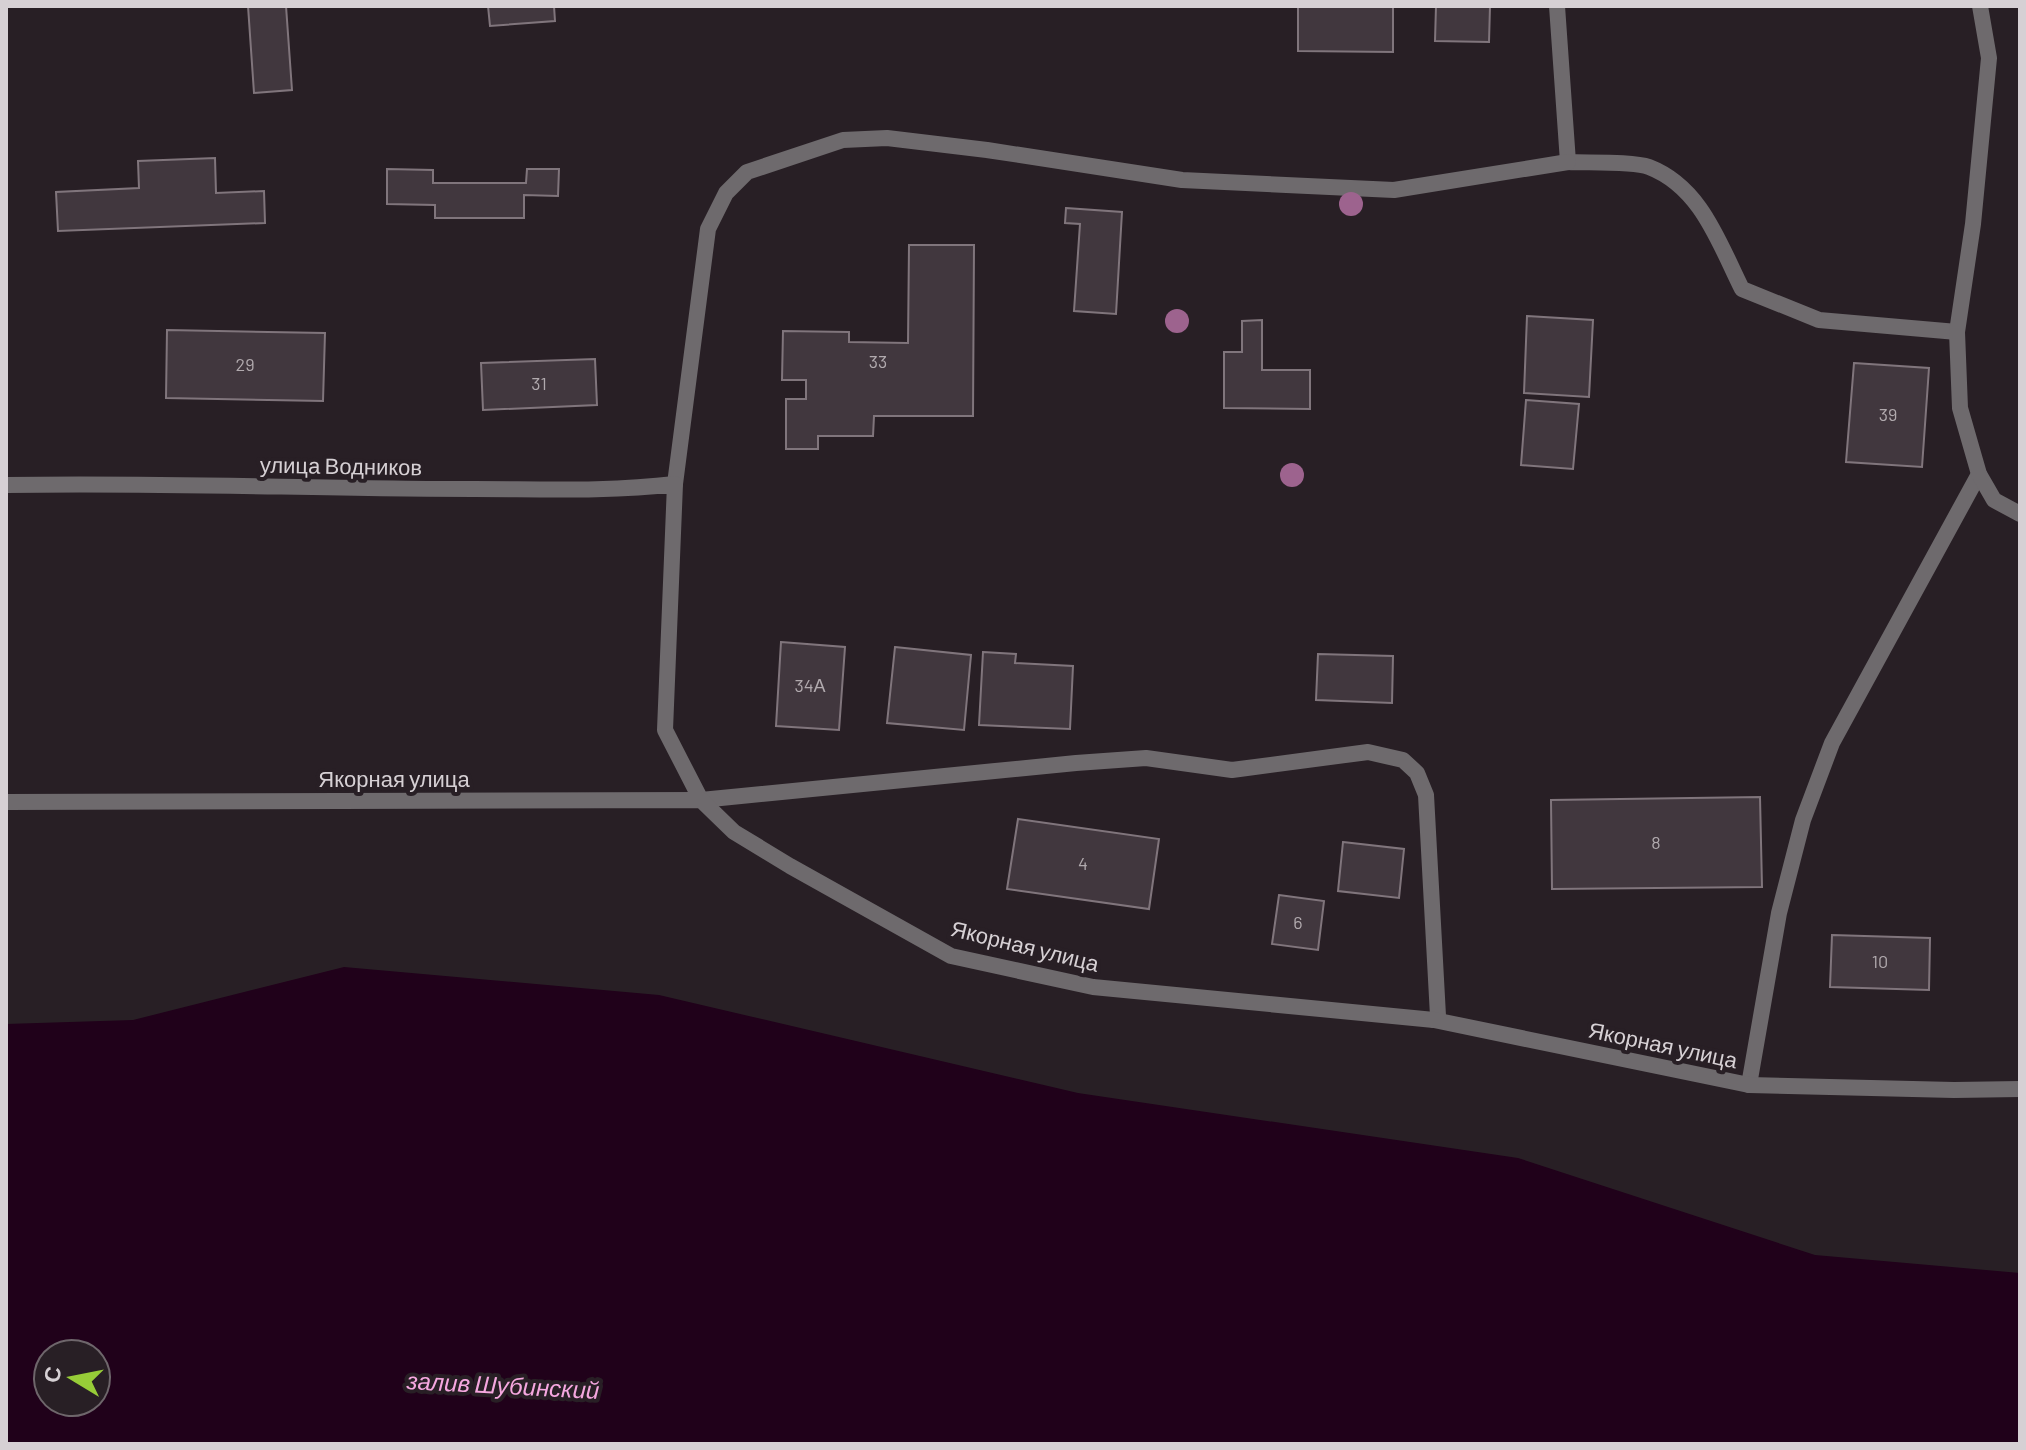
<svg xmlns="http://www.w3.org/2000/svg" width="2026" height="1450" font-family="Barlow,sans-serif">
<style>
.water{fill:#20011a;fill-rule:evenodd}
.building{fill:#41373e;stroke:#80757c;stroke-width:2}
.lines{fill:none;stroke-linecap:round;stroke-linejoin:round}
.lane{stroke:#6e6a6d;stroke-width:16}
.street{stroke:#6e6a6d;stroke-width:16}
.tree{fill:#9d638e}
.labels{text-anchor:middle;stroke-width:8;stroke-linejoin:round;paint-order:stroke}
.number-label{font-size:18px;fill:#b1aaae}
.street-label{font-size:22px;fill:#d6d0d4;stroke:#281f25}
.water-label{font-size:24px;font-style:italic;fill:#f5a7df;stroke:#281f25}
</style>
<rect width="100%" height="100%" fill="#281f25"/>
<path class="water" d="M344 967 659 995 1078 1093 1518 1158 1815 1255 2020 1273V1444H6V1024L133 1020ZM48 1354H96V1402H48Z"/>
<g class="building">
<path d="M248 6H286L292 90 254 93Z"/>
<path d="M488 6H554L555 21 490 26Z"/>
<path d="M1298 6H1393V52L1298 51Z"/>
<path d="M1436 6H1490L1489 42 1435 41Z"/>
<path d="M215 158 216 193 264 191 265 223 58 231 56 192 139 188 138 161Z"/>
<path d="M387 169 433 170V183H526L527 169H559L558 196 524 195V218H435V205L387 204Z"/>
<path d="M1066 208 1122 212 1116 314 1074 311 1080 224 1065 223Z"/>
<path d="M909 245H974L973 416H874L873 436H818V449H786V399H806V380H782L783 331 849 332V342L908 343Z"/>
<path d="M1527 316 1593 320 1589 397 1524 393Z"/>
<path d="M1262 320V370H1310V409L1224 408V352H1242V321Z"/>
<path d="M167 330 325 333 323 401 166 398Z"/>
<path d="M595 359 597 405 483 410 481 363Z"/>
<path d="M1854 363 1929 368 1922 467 1846 462Z"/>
<path d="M1526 400 1579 404 1573 469 1521 465Z"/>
<path d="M781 642 845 647 839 730 776 726Z"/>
<path d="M895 647 971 655 964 730 887 723Z"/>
<path d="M983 652 1016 654 1015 663 1073 666 1070 729 979 725Z"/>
<path d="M1318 654 1393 656 1392 703 1316 700Z"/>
<path d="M1760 797 1762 887 1552 889 1551 800Z"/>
<path d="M1018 819 1159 839 1149 909 1007 889Z"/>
<path d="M1343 842 1404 849 1399 898 1338 891Z"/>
<path d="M1279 895 1324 901 1318 950 1272 944Z"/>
<path d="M1832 935 1930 938 1929 990 1830 987Z"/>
</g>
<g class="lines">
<g class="lane">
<path d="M1557 6 1568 162C1588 163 1633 161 1649 167 1701 187 1719 243 1742 289L1819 320 1957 332"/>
<path d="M675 484 708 229 726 193 747 172 843 140 887 138 987 150 1182 180 1394 190 1568 162"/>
<path d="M1749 1085 1779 913 1803 820 1832 743 1979 474"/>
</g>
<g class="street">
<path d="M1980 6 1989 58 1973 224 1957 332 1960 408 1979 474 1994 500 2020 514"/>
<path d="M6 485C162 482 318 489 474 489 541 489 608 492 675 484L665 730 701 800 1076 763 1146 758 1232 770 1368 752 1403 760 1417 773 1426 795 1438 1016 1434 1020"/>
<path d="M6 802 701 800 734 832 790 866 951 956 1093 987 1434 1020 1749 1085 1954 1090 2020 1089"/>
</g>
</g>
<g class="tree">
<circle cx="1351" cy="204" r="12"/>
<circle cx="1177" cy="321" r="12"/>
<circle cx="1292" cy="475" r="12"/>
</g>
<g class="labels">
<g class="number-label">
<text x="878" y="368">33</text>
<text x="245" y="371">29</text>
<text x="539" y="390">31</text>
<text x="1888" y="421">39</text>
<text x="810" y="692">34А</text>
<text x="1656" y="849">8</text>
<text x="1083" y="870">4</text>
<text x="1298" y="929">6</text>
<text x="1880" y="968">10</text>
</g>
<g class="street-label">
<text transform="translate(341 466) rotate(1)" y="8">улица Водников</text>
<text x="394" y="787">Якорная улица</text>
<text transform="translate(1025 946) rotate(14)" y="8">Якорная улица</text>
<text transform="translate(1663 1045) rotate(12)" y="8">Якорная улица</text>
</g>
<g class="water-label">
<text transform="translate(503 1386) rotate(3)" y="8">залив Шубинский</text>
</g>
</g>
<rect width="2026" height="1450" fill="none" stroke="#d6d0d4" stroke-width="16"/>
<g transform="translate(72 1378) rotate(280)"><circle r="38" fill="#281f25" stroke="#6e666b" stroke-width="2"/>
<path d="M0-6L14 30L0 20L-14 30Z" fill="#97cc38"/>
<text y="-12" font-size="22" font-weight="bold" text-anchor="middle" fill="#d6d0d4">С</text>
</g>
</svg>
